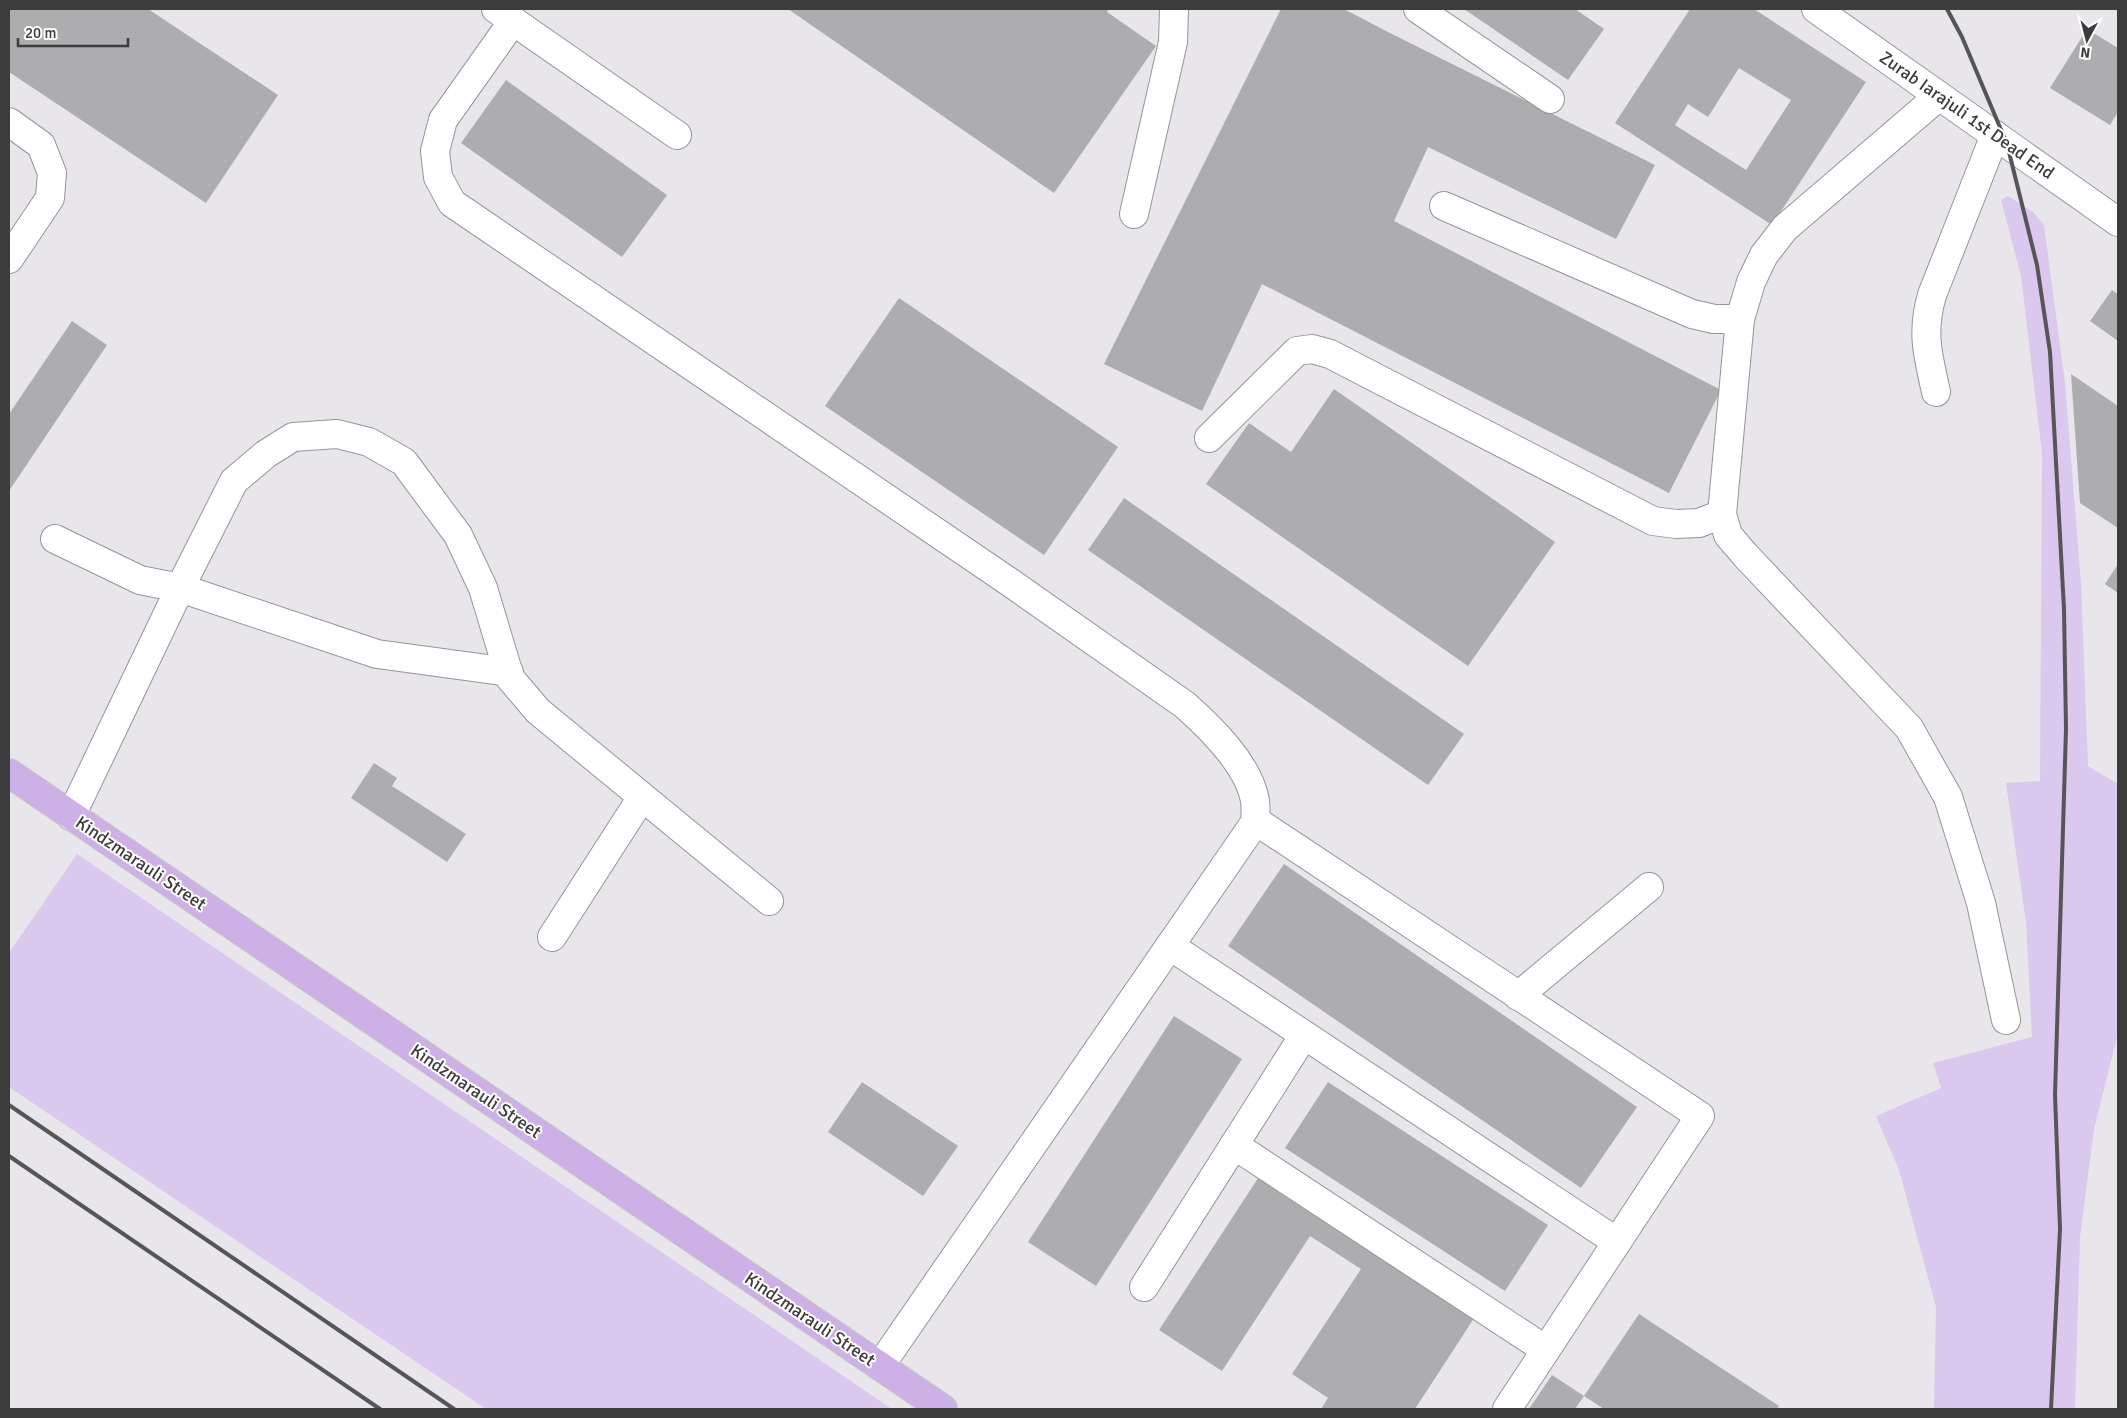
<svg xmlns="http://www.w3.org/2000/svg" width="2127" height="1418" font-family="Signika,sans-serif">
<style>
.green{fill:#dbc8ee}
.building{fill:#adacaf;fill-rule:evenodd}
.lines{fill:none;stroke-linecap:round;stroke-linejoin:round}
.minor-casing{stroke:#959497;stroke-width:30}
.major-casing{stroke:#c4c4c5;stroke-width:30}
.minor{stroke:#fff;stroke-width:28}
.major{stroke:#cdb0e5;stroke-width:28}
.rail{stroke:#565657;stroke-width:4}
.labels{text-anchor:middle;stroke-width:4;stroke-linejoin:round;paint-order:stroke}
.street-label{font-size:18px;fill:#3c3c3d;stroke:#fff}
</style>
<rect width="100%" height="100%" fill="#e8e6ea"/>
<g class="green">
<path d="M2008 196 2033 212 2044 225 2065 383 2081 583 2088 766 2118 784V1033L2094 1129 2080 1237 2075 1409H1934L1936 1307 1899 1170 1876 1116 1941 1088 1933 1063 2032 1037 2026 922 2006 783 2040 781 2042 453 2021 276 2001 200Z"/>
<path d="M77 854 892 1409H486L9 1087V953Z"/>
</g>
<g class="building">
<path d="M9 9H148L278 95 206 203 9 72Z"/>
<path d="M788 9H1108L1107 12 1156 46 1054 193Z"/>
<path d="M1281 9H1344L1388 32 1655 165 1616 239 1428 147 1394 221 1721 390 1669 493 1262 284 1202 411 1104 364Z"/>
<path d="M1464 9H1575L1604 29 1568 80Z"/>
<path d="M1690 9H1754L1866 82 1772 225 1615 123ZM1739 68 1791 100 1746 170 1675 125 1688 104 1708 117Z"/>
<path d="M2087 29 2118 48V112L2110 125 2050 88Z"/>
<path d="M506 80 667 195 622 257 461 143Z"/>
<path d="M2112 290 2118 294V341L2090 321Z"/>
<path d="M899 298 1118 447 1044 555 825 406Z"/>
<path d="M72 321 107 345 9 491V414Z"/>
<path d="M2071 374 2118 406V528L2080 503Z"/>
<path d="M1334 389 1555 542 1468 666 1206 484 1249 423 1291 452Z"/>
<path d="M1124 498 1464 734 1428 785 1088 550Z"/>
<path d="M2118 564V593L2105 584Z"/>
<path d="M374 763 397 778 392 786 466 834 447 862 351 798Z"/>
<path d="M1284 864 1637 1107 1581 1188 1228 946Z"/>
<path d="M1174 1016 1242 1059 1096 1286 1028 1242Z"/>
<path d="M862 1082 958 1146 923 1196 828 1132Z"/>
<path d="M1328 1082 1548 1225 1505 1291 1285 1148Z"/>
<path d="M1264 1169 1480 1309 1415 1409H1321L1328 1398 1292 1374 1361 1269 1310 1236 1222 1371 1159 1330Z"/>
<path d="M1639 1314 1779 1406 1777 1409H1604L1584 1396Z"/>
<path d="M1552 1375 1584 1396 1575 1409H1529Z"/>
</g>
<g class="lines">
<defs>
<g id="minor">
<path d="M496 9 677 135"/>
<path d="M1418 9 1550 99"/>
<path d="M1816 9 2118 222"/>
<path d="M513 21 443 120 435 151 438 177 452 203 1008 581 1185 705C1212 729 1249 765 1255 801 1256 808 1255 815 1256 821L880 1366"/>
<path d="M1939 96 1785 228 1764 255 1751 282 1740 319 1722 514 1728 535 1746 556 1909 728 1948 797 1981 903 2006 1020"/>
<path d="M9 122 41 145 52 173 50 198 9 259"/>
<path d="M1444 206 1692 314 1714 319H1740"/>
<path d="M1134 214 1173 42 1174 9"/>
<path d="M1936 392C1928 355 1921 333 1932 295L1995 135"/>
<path d="M1209 438 1297 351 1312 349 1330 354 1653 521 1676 524 1699 523 1722 514"/>
<path d="M55 539 140 580 180 588 377 654 509 672"/>
<path d="M71 816 180 588 234 481 266 454 293 437 337 434 369 442 404 462 458 535 483 588 510 678 538 711 769 901"/>
<path d="M1256 821 1700 1116 1507 1409"/>
<path d="M552 937 642 797"/>
<path d="M1170 946 1617 1242"/>
<path d="M1518 996 1649 887"/>
<path d="M1234 1145 1546 1350"/>
<path d="M1144 1287 1304 1035"/>
</g>
<path id="major" d="M9 773 943 1409"/>
</defs>
<use href="#minor" class="minor-casing"/>
<use href="#major" class="major-casing"/>
<use href="#minor" class="minor"/>
<use href="#major" class="major"/>
<g class="rail">
<path d="M1947 9 1962 37 2007 144 2037 265 2050 352 2064 609 2066 729 2055 1095 2060 1229 2051 1409"/>
<path d="M9 1105 454 1409"/>
<path d="M9 1156 380 1409"/>
</g>
</g>
<g class="labels">
<g class="street-label">
<text transform="translate(1967 115) rotate(35)" y="6">Zurab Iarajuli 1st Dead End</text>
<text transform="translate(141 863) rotate(34)" y="6">Kindzmarauli Street</text>
<text transform="translate(476 1091) rotate(34)" y="6">Kindzmarauli Street</text>
<text transform="translate(810 1319) rotate(34)" y="6">Kindzmarauli Street</text>
</g>
</g>
<rect width="2127" height="1418" fill="none" stroke="#3c3c3d" stroke-width="20"/>
<g transform="translate(2087 40) rotate(187)" stroke="#ffffff" stroke-width="4" paint-order="stroke">
<path d="M0-4L9 19L0 12L-9 19Z" fill="#3c3c3d"/>
<text y="-8" font-size="14" font-weight="bold" text-anchor="middle" fill="#3c3c3d">N</text>
</g>
<path d="M18 38v8h110v-8" fill="none" stroke="#3c3c3d" stroke-width="2.5"/>
<text x="25" y="38" font-size="15" fill="#3c3c3d" stroke="#ffffff" stroke-width="4" paint-order="stroke">20 m</text>
</svg>
